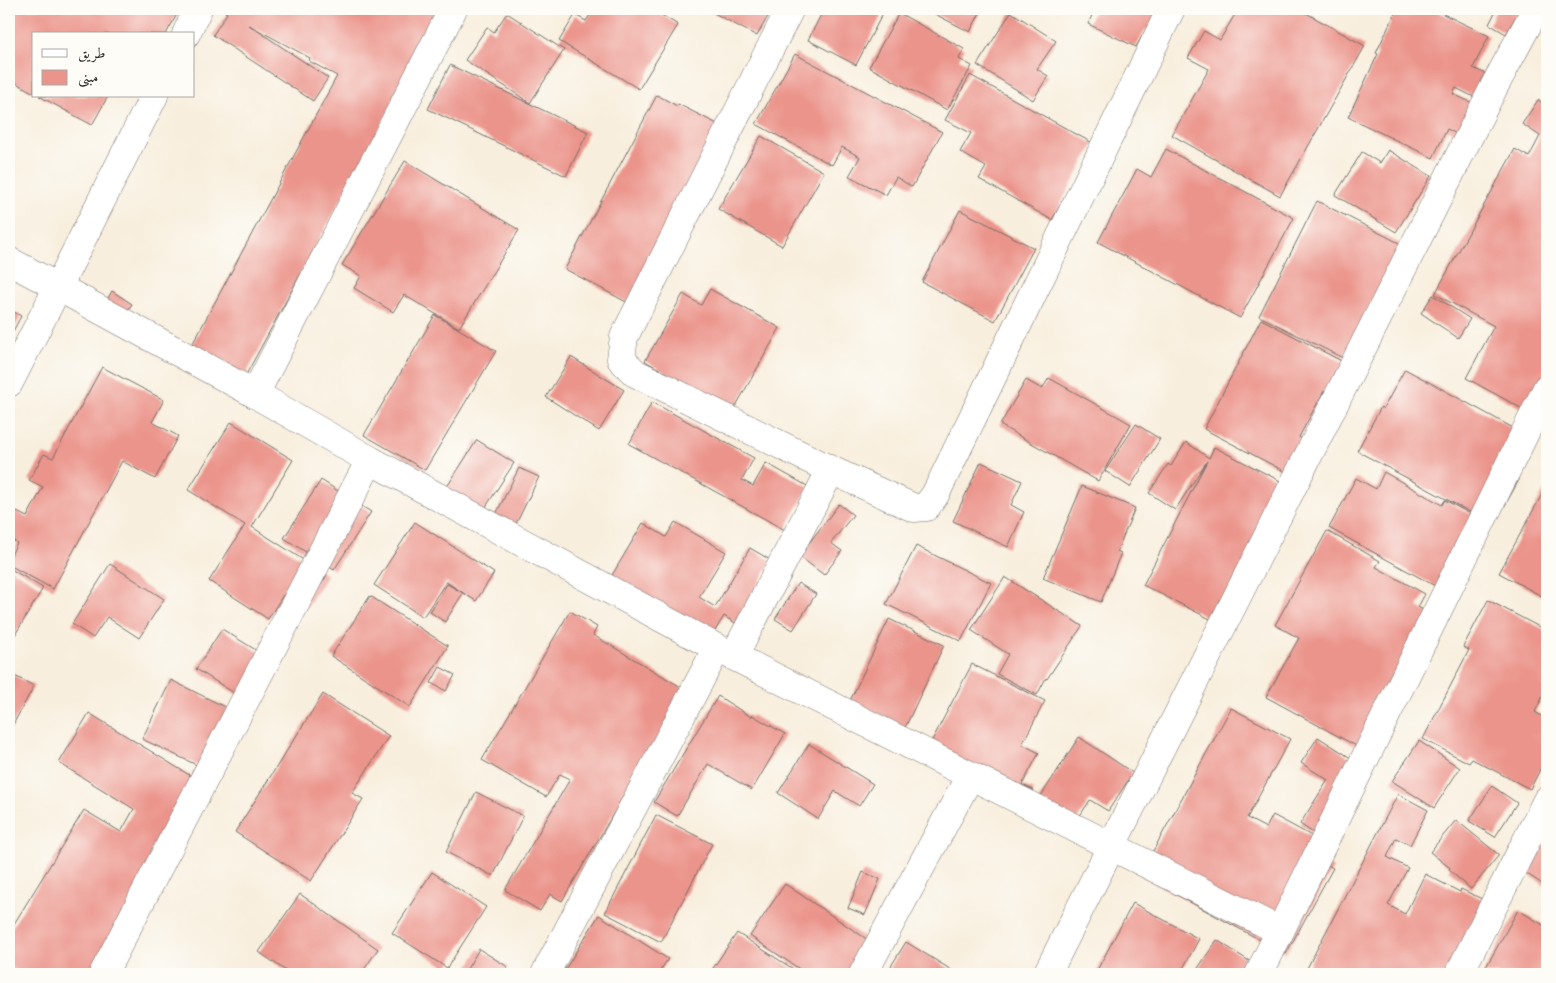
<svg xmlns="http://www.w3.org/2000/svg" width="1556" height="983" font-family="'IM FELL French Canon',Amiri,serif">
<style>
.building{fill:#eb948b}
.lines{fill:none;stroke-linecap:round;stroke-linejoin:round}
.minor-casing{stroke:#736f69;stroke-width:29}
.minor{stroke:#fff;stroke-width:28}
</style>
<rect width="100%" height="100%" fill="#fdfcf7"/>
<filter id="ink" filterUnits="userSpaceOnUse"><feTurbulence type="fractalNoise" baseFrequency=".02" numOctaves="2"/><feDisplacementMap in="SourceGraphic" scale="10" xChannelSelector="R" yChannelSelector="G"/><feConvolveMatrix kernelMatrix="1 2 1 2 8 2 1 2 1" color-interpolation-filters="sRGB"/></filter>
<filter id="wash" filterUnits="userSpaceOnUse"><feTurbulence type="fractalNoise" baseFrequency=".0096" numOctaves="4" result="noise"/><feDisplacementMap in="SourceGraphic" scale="20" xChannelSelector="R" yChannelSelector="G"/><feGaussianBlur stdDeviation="1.12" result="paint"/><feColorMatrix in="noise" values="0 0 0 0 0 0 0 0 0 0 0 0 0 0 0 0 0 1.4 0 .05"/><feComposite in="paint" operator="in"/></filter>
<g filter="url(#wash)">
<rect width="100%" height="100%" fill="#f8eedd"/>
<g id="blocks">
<g class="building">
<path d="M9 9H180L166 34H34V93L9 79Z"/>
<path d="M227 9H436L442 13 241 384 187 354 337 76 309 61 310 58 249 25 328 78 313 101 213 35 227 13 225 12Z"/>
<path d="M594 9H652L678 25 639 89 559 41 575 15 586 21Z"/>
<path d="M714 9H772L757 36 712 12Z"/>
<path d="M824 9H880L884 11 856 65 808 40Z"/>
<path d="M925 9H982L970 32Z"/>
<path d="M1095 9H1153L1170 17 1161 36 1146 29 1136 47 1088 24Z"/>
<path d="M1238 9H1299L1365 46 1280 196 1172 135 1209 69 1188 58 1204 31 1220 40Z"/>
<path d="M1397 9H1433L1489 36 1473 68 1497 79 1486 103 1456 88 1453 94 1488 110 1472 142 1447 129 1433 158 1348 117 1378 54 1376 53Z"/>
<path d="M1497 9H1520L1506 34 1489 24Z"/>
<path d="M1011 12 1056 41 1037 69 1048 76 1033 100 977 65Z"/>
<path d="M507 13 564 50 530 103 465 60 487 27 494 32Z"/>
<path d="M899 13 964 49 959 59 972 66 947 110 869 67Z"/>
<path d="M795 54 942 132 912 187 896 177 886 195 849 176 860 157 842 147 832 165 756 124Z"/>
<path d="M450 65 588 132 566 176 428 109Z"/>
<path d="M970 75 1094 144 1052 220 979 179 986 167 960 152 971 133 945 120Z"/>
<path d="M657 95 677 106 678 104 727 129 630 304 565 269Z"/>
<path d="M39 96H108L92 125Z"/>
<path d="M1538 100 1547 106V408L1541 419 1466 378 1494 326 1435 294 1515 149 1529 157 1540 136 1522 124Z"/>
<path d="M761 136 824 172 782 246 718 209Z"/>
<path d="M1166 149 1294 218 1240 318 1098 242 1137 169 1151 177Z"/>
<path d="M1388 150 1431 176 1396 232 1335 195 1362 152 1380 163Z"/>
<path d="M405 161 519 230 459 328 404 295 393 312 354 288 361 276 342 265Z"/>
<path d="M1317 201 1401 244 1343 358 1259 316Z"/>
<path d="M960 210 1034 248 995 321 922 282Z"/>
<path d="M710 289 780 328 733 411 645 361 683 294 701 305Z"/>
<path d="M112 291 132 304 120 322 101 310Z"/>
<path d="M1433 295 1470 319 1458 338 1421 313Z"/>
<path d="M9 309 21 316 9 339Z"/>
<path d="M435 315 496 351 425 470 364 435Z"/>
<path d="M1261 319 1351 366 1335 396 1324 391 1299 437 1321 449 1303 481 1204 429Z"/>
<path d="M571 357 624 390 599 431 546 397Z"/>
<path d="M102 367 164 400 152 422 178 436 155 479 122 461 53 589 9 565V559L17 543 9 538V517L13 510 27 517 43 487 29 480 44 454 53 458Z"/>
<path d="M1405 369 1517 430 1496 467 1519 480 1494 525 1357 451 1381 407 1383 409Z"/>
<path d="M1049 378 1131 424 1098 481 1000 425 1026 380 1042 389Z"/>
<path d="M652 402 754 458 742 480 753 486 766 463 809 487 785 530 629 444Z"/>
<path d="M231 422 293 460 252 527 327 575 305 610 283 595 268 619 209 581 245 525 188 490Z"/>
<path d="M1136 424 1160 439 1130 487 1105 471Z"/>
<path d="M477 440 514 463 478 519 441 496Z"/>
<path d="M1186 442 1209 458 1214 447 1290 486 1218 623 1143 585 1207 461 1175 510 1149 493 1168 464 1171 466Z"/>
<path d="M981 462 1022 481 1011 505 1024 512 1008 547 953 521Z"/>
<path d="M519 468 539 477 510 536 490 526Z"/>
<path d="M1384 472 1442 505 1445 500 1476 517 1437 587 1329 528 1356 478 1376 489Z"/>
<path d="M321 480 371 512 334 570 284 538Z"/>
<path d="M1547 485V599L1499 573Z"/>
<path d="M1082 486 1135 508 1117 551 1121 553 1101 602 1043 578Z"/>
<path d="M839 504 853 515 831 543 842 551 824 575 799 556Z"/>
<path d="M415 522 494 573 476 601 446 582 423 617 374 585Z"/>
<path d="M675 522 726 552 699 597 715 607 750 548 772 561 735 623 724 616 707 644 605 587 643 523 666 537Z"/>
<path d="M1327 531 1380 561 1376 567 1425 594 1418 607 1432 615 1360 748 1266 697 1299 638 1275 625Z"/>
<path d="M916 546 991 583 961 641 886 604Z"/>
<path d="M110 564 164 599 139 638 107 617 93 638 72 624Z"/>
<path d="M9 568 43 588 9 645Z"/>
<path d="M1005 577 1082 626 1047 679 1046 678 1037 695 997 674 1008 654 971 630Z"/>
<path d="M798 583 816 594 793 630 775 619Z"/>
<path d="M447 584 463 593 445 622 430 612Z"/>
<path d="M370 596 448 646 410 707 331 656Z"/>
<path d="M1488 600 1547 631V698L1543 696 1535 712 1547 719V756L1530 789 1472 759 1469 763 1423 739 1469 650 1463 647Z"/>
<path d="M570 611 597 627 593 635 686 690 562 901 550 894 540 911 505 890 570 779 560 774 546 797 482 760Z"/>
<path d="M889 619 944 645 902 734 847 707Z"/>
<path d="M222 629 267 657 242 698 196 669Z"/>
<path d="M972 664 1045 701 1022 744 1039 753 1022 785 1034 790 1022 813 928 748Z"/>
<path d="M440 667 455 675 446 691 431 683Z"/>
<path d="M9 673 34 686 9 732Z"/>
<path d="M171 680 231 710 203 768 142 739Z"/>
<path d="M323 694 389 736 352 793 363 799 311 881 235 832Z"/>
<path d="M718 696 751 717 752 715 785 734 752 790 708 764 677 816 654 802Z"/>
<path d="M1231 708 1290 739 1247 818 1266 828 1273 815 1321 841 1313 857 1333 868 1286 954 1140 875Z"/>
<path d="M89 713 207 786 107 974H23L9 966V932L84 810 121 832 134 809 59 763Z"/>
<path d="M1079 737 1133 773 1108 811 1090 800 1068 834 1032 810Z"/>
<path d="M1318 737 1368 769 1322 839 1300 824 1328 780 1301 763Z"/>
<path d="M1419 741 1460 768 1434 808 1392 781Z"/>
<path d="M809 744 873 784 859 806 835 791 818 819 778 793Z"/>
<path d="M1492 786 1517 803 1495 837 1469 821Z"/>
<path d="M476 792 523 816 493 876 446 852Z"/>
<path d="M1398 794 1428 810 1410 845 1396 838 1387 857 1408 868 1388 905 1405 914 1425 874 1460 892 1461 889 1484 900 1445 974H1304Z"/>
<path d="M656 815 712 844 661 942 605 913Z"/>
<path d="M1456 820 1499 855 1471 889 1449 870 1450 868 1430 852Z"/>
<path d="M1547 832V887L1521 870Z"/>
<path d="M432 872 486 907 447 968 392 933Z"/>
<path d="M863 872 880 879 865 915 848 908Z"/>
<path d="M785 884 871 942 848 974H807L750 936Z"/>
<path d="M300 894 378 949 361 974H284L286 971 259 952Z"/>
<path d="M1133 903 1199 939 1180 974H1095Z"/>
<path d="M1518 910 1547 927V974H1482Z"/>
<path d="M599 915 668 959 658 974H562Z"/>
<path d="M737 933 801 974H709Z"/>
<path d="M1217 940 1269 974H1194Z"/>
<path d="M906 942 958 974H886Z"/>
<path d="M479 949 508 967 504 974H464Z"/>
</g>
</g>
</g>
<g filter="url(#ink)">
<use href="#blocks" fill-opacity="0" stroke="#736f69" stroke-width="1"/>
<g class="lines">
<defs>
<g id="minor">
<path d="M790 9 624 337 621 359 635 373 831 470 914 508 926 507 935 495 1171 9"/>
<path d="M186 34 198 9"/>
<path d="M9 261 58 287 154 96"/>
<path d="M9 383 58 287 255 394 370 460 717 648 1280 931"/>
<path d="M255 394 453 9"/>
<path d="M734 656 831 470"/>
<path d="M103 974 370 460"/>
<path d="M545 974 717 648"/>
<path d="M863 974 970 776"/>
<path d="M1047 974 1495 85 1536 9"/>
<path d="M1259 974 1547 388"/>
<path d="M1459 974 1547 800"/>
</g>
</defs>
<use href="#minor" class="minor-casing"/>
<use href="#minor" class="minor"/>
</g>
</g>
<rect width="1556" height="983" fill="none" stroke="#fdfcf7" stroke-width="30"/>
<rect x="32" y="32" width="162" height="65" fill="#fdfcf7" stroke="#a9a8a5"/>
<rect x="42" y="49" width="25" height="8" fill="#ffffff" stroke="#a9a8a5"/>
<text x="78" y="58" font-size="15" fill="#2b2b2b">طريق</text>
<rect x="42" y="70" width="25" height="15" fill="#eb948b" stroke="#a9a8a5"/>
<text x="78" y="82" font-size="15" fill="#2b2b2b">مبنى</text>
</svg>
